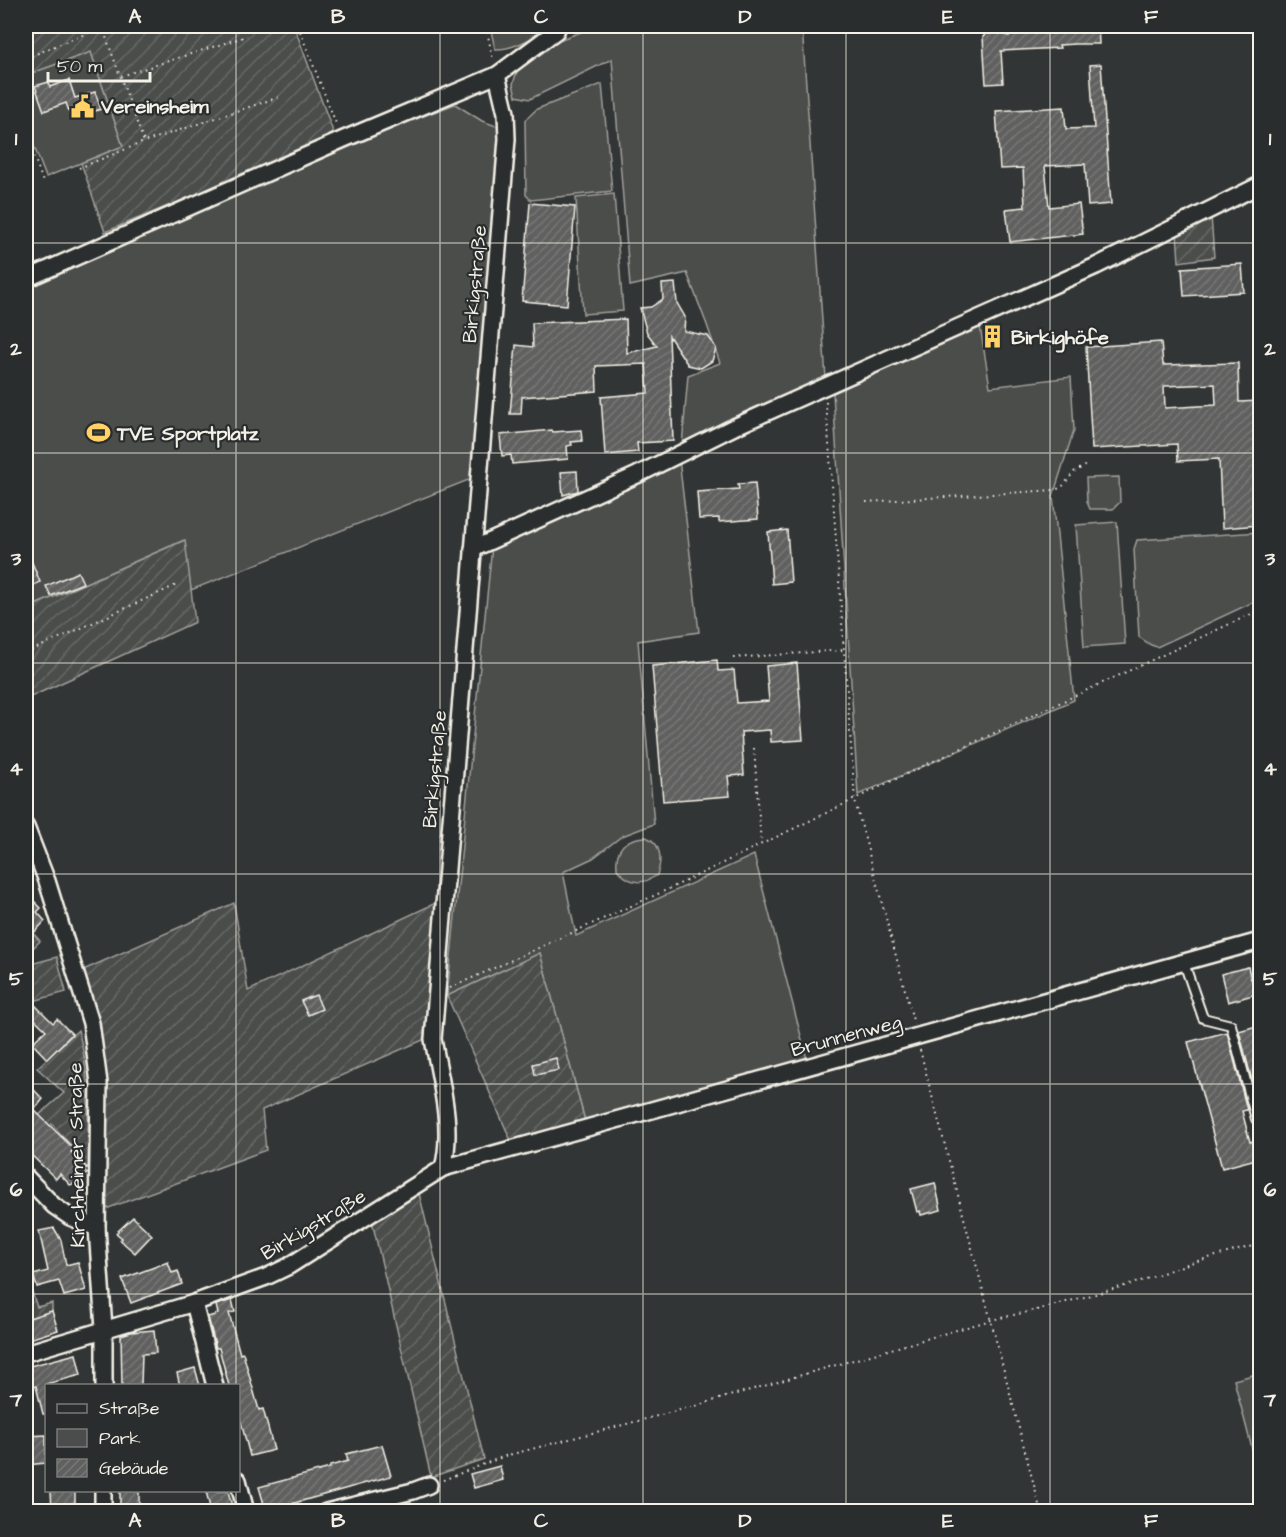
<svg xmlns="http://www.w3.org/2000/svg" width="1286" height="1537" font-family="'Architects Daughter',sans-serif">
<style>
.green{fill:#4b4d4c;stroke:#a09f9a;stroke-width:1.5}
.garden{fill:url(#garden-furrows);stroke:#a09f9a;stroke-width:1.5}
.building{fill:url(#building-hatch);stroke:#f4f1e8;stroke-width:1.5;fill-rule:evenodd}
.lines{fill:none;stroke-linecap:round;stroke-linejoin:round}
.lane-casing{stroke:#f4f1e8;stroke-width:12}
.street-casing{stroke:#f4f1e8;stroke-width:20}
.path{stroke:#f4f1e8;stroke-width:2;stroke-dasharray:1.5 4.5;stroke-linecap:butt}
.lane{stroke:#2a2d2e;stroke-width:8}
.street{stroke:#2a2d2e;stroke-width:15}
.grid{fill:none;stroke:#f4f1e8;stroke-width:1.5;stroke-opacity:0.55}
.labels{text-anchor:middle;stroke-width:4.5;stroke-linejoin:round;paint-order:stroke}
.poi-label{font-size:20px;font-weight:bold;fill:#f4f1e8;stroke:#2a2d2e;text-anchor:start}
.street-label{font-size:20px;fill:#f4f1e8;stroke:#2a2d2e}
.neatline{fill:none;stroke:#f4f1e8;stroke-width:2}
.grid-label{font-size:20px;text-anchor:middle;font-weight:bold;fill:#f4f1e8}
</style>
<defs>
<pattern id="garden-furrows" width="10" height="10" patternUnits="userSpaceOnUse" patternTransform="scale(1.5)"><rect width="10" height="10" fill="#4b4d4c"/><path d="M-1 1l2-2M0 10L10 0M9 11l2-2" fill="none" stroke="#666766"/></pattern>
<pattern id="building-hatch" width="6" height="6" patternUnits="userSpaceOnUse" patternTransform="scale(1.5)"><rect width="6" height="6" fill="#5f605f"/><path d="M-1 1l2-2M0 6l6-6M5 7l2-2" fill="none" stroke="#777776"/></pattern>
</defs>
<rect width="100%" height="100%" fill="#323535"/>
<filter id="ink" filterUnits="userSpaceOnUse"><feTurbulence type="fractalNoise" baseFrequency=".0167" numOctaves="2"/><feDisplacementMap in="SourceGraphic" scale="12" xChannelSelector="R" yChannelSelector="G"/><feConvolveMatrix kernelMatrix="1 2 1 2 8 2 1 2 1" color-interpolation-filters="sRGB"/></filter>
<g filter="url(#ink)">
<g class="green">
<path d="M490 26H548C536 37 513 50 495 49Z"/>
<path d="M598 26H802L826 379 682 446 688 375 720 363 707 325 687 273 630 286 612 59 530 99 516 96 513 84 518 68 553 42Z"/>
<path d="M91 52 123 146 46 177 26 126V75Z"/>
<path d="M602 84 612 191 531 200 526 195 525 120 537 109Z"/>
<path d="M455 104 482 121 502 128 471 479 191 590 184 540 26 609V284L336 149Z"/>
<path d="M614 194 623 311 583 314 576 198Z"/>
<path d="M980 326 990 387 1071 377 1074 430 1053 496 1074 700 858 795 833 393Z"/>
<path d="M679 459 699 632 638 641 654 824 622 836 593 858 563 872 576 936 754 855 808 1063 586 1125 540 953 447 996 492 546Z"/>
<path d="M1119 477 1120 502 1113 509H1090L1087 502 1086 478Z"/>
<path d="M1117 522 1125 644 1084 647 1076 525Z"/>
<path d="M1260 532V599L1157 647 1151 645 1139 637 1134 549 1137 540Z"/>
<path d="M646 837C662 843 662 861 657 875 642 886 628 883 617 869 615 848 625 838 646 837Z"/>
<path d="M1260 1373V1479L1234 1380Z"/>
</g>
<g class="garden">
<path d="M26 26H294L335 137 105 232 81 163 123 146 91 52 26 75Z"/>
<path d="M1211 216 1214 257 1179 262 1177 232Z"/>
<path d="M185 540 195 622 26 699V609Z"/>
<path d="M440 901 429 1004 423 1040 262 1110 266 1150 106 1209 105 1145 81 971 234 903 248 991Z"/>
<path d="M33 933 40 941 29 952 31 964 57 957 66 992 26 1003V936L28 938Z"/>
<path d="M540 953 586 1125 513 1145 447 996Z"/>
<path d="M78 1030C91 1074 88 1120 88 1165L87 1168 79 1160 71 1167 63 1160 74 1149 52 1124 43 1132 39 1115 64 1093 37 1068Z"/>
<path d="M419 1193 484 1459 431 1477 372 1221Z"/>
<path d="M31 1289 37 1307 52 1303V1311L26 1319V1291Z"/>
</g>
<g class="building">
<path d="M1009 26H1098L1099 44H1075L1059 45 1060 48 1001 51 1003 83 986 84 983 37 987 32 992 31 1009 36Z"/>
<path d="M1101 64 1111 204 1088 206 1085 164 1045 166 1049 207 1079 204 1083 234 1010 242 1006 209 1025 207 1023 168 1000 169 996 111 1064 107 1066 129 1094 128 1090 65Z"/>
<path d="M69 80 75 98 95 92 101 109 72 119 66 103 44 111 35 86 49 82 50 87Z"/>
<path d="M530 203 575 207 567 305 522 301Z"/>
<path d="M1242 264 1244 292 1184 296 1182 268Z"/>
<path d="M675 283 677 303 685 317 684 331 708 336 716 348 712 361 701 368 688 365 669 336 673 441 637 443 638 452 605 455 601 397 648 393 646 364 596 366 597 391 522 397 521 414H510L516 345 533 347 532 323 626 319 627 353 657 346 647 333 640 308 651 307 663 299 662 284Z"/>
<path d="M1161 342 1163 365 1238 363 1239 402 1260 401V525L1222 528 1219 459 1178 461 1177 444 1092 449 1086 347ZM1215 384 1216 405 1165 408 1164 386Z"/>
<path d="M552 430 553 432 581 430 582 441 571 442 572 445 567 446 568 459 512 464 511 455 502 456 500 435Z"/>
<path d="M577 471 578 491 563 495 561 472Z"/>
<path d="M755 483 758 519 719 522V518L699 519 697 492 739 489 738 484Z"/>
<path d="M787 530 791 582 772 584 768 532Z"/>
<path d="M26 548 40 582 26 589Z"/>
<path d="M78 572 83 583 51 596 46 586Z"/>
<path d="M717 660 718 671 734 670 737 703 769 701 766 666 797 663 803 740 771 742 770 730 741 732 744 775 728 776 730 796 663 801 652 666Z"/>
<path d="M26 893 41 908 37 912 45 921 26 941Z"/>
<path d="M1248 967 1251 979 1260 976V993L1228 1002 1221 974Z"/>
<path d="M316 995 322 1009 308 1015 301 1001Z"/>
<path d="M32 1002 53 1023 57 1019 72 1034 47 1059 32 1043 46 1030 26 1011Z"/>
<path d="M1260 1025V1107H1259L1239 1031Z"/>
<path d="M1227 1032 1247 1110 1242 1111 1250 1142 1260 1139V1158L1222 1168 1188 1042Z"/>
<path d="M556 1058 559 1070 535 1075 533 1064Z"/>
<path d="M26 1082 43 1099 34 1110 74 1149 71 1152 87 1168 84 1170 88 1173 81 1179 83 1181 70 1185 60 1174 56 1179 26 1150Z"/>
<path d="M935 1183 941 1210 921 1215 920 1211 917 1212 911 1189Z"/>
<path d="M133 1217 152 1235 135 1253 120 1240 122 1238 116 1233Z"/>
<path d="M54 1228 61 1240 66 1265 78 1262 86 1290 64 1296 59 1281 37 1287 33 1275 48 1271 39 1231Z"/>
<path d="M168 1262 172 1273 178 1271 182 1284 131 1303 122 1279Z"/>
<path d="M232 1300 235 1312 229 1313 240 1354 243 1353 259 1410 263 1409 274 1450 250 1456 238 1411V1386H229L219 1348H216L208 1317 218 1314 216 1305Z"/>
<path d="M52 1311 58 1330 26 1340V1319Z"/>
<path d="M154 1330 156 1353 142 1354 141 1386H122L121 1335 131 1332Z"/>
<path d="M76 1354 81 1375 46 1384V1414H43L36 1386 26 1389V1367Z"/>
<path d="M195 1368 200 1386H180L177 1373Z"/>
<path d="M46 1435V1463L26 1465V1436Z"/>
<path d="M382 1445 391 1476 266 1511 259 1487 330 1468V1466L348 1461 346 1454Z"/>
<path d="M500 1466 503 1480 474 1488 470 1474Z"/>
<path d="M51 1491H75V1503L65 1504V1510H52Z"/>
<rect x="120" y="1491" width="19" height="21"/>
<path d="M206 1491H228L233 1510 211 1512Z"/>
</g>
<g class="lines">
<defs>
<path id="lane" d="M1184 963 1203 1018 1231 1025 1256 1119"/>
<g id="street">
<path d="M26 279 344 139 497 75"/>
<path d="M473 549 637 475 734 427 1096 266 1260 185"/>
<path d="M26 827 47 881 91 1023 99 1083 97 1228 104 1329V1386"/>
<path d="M443 1168C454 1127 440 1080 433 1039L507 139 506 113 497 75 556 31 558 26"/>
<path d="M26 1177 54 1206 70 1217 97 1228"/>
<path d="M194 1303 215 1386"/>
<path d="M26 1353 194 1303 266 1277 289 1266 443 1168 1260 941"/>
<path d="M238 1480 246 1512"/>
<path d="M103 1512V1490"/>
<path d="M326 1512 413 1491 429 1485"/>
</g>
</defs>
<use href="#lane" class="lane-casing"/>
<use href="#street" class="street-casing"/>
<g class="path">
<path d="M102 26 144 142"/>
<path d="M298 26 337 126"/>
<path d="M486 26 493 60"/>
<path d="M570 29 584 26"/>
<path d="M26 58 102 27"/>
<path d="M121 76 247 36"/>
<path d="M26 134 43 182"/>
<path d="M79 168 144 142 282 96"/>
<path d="M826 402 855 801 914 1024"/>
<path d="M866 502 1055 490 1062 487 1074 472 1085 466"/>
<path d="M26 653 179 584"/>
<path d="M733 658 844 650"/>
<path d="M754 748 761 844"/>
<path d="M450 988 671 888 921 767 1260 610"/>
<path d="M920 1050 1041 1512"/>
<path d="M443 1480 505 1456 695 1406 991 1320 1041 1309 1135 1283 1190 1263 1260 1244"/>
</g>
<use href="#lane" class="lane"/>
<use href="#street" class="street"/>
</g>
</g>
<path class="grid" d="M236 26V1386M440 26V1512M643 26V1512M846 26V1512M1050 26V1512M26 243H1260M26 453H1260M26 663H1260M26 874H1260M26 1084H1260M26 1294H1260M236 1490V1512"/>
<defs>
<symbol id="civic-bare" viewBox="-9 -9 18 18"><path d="M-.6-6.5H3V-4.5H.6V-3L4-1V1h2V6H-6V1h2V-1L-.6-3ZM-1.2 2.5V6h2.4V2.5Z" fill="#ffd166" stroke="#2a2d2e" stroke-width="2.5" paint-order="stroke"/></symbol>
<symbol id="building-bare" viewBox="-9 -9 18 18"><path d="M-4-6H4V6H1V3H-1V6H-4ZM-2.5-4.3h1.7v1.8h-1.7ZM.8-4.3h1.7v1.8H.8ZM-2.5-1h1.7V.8h-1.7ZM.8-1h1.7V.8H.8Z" fill="#ffd166" stroke="#2a2d2e" stroke-width="2.5" paint-order="stroke"/></symbol>
<symbol id="stadium-bare" viewBox="-9 -9 18 18"><path d="M0-5a6.5 5 0 1 0 0 10a6.5 5 0 1 0 0-10ZM-3.5-1.8h7v3.6h-7Z" fill="#ffd166" stroke="#2a2d2e" stroke-width="2.5" paint-order="stroke"/></symbol>
</defs>
<g fill-rule="evenodd">
<use href="#civic-bare" x="66" y="90" width="33" height="33"/>
<use href="#building-bare" x="976" y="320" width="33" height="33"/>
<use href="#stadium-bare" x="82" y="416" width="33" height="33"/>
</g>
<g class="labels">
<g class="poi-label">
<text x="101" y="113">Vereinsheim</text>
<text x="1011" y="344">Birkighöfe</text>
<text x="117" y="440">TVE Sportplatz</text>
</g>
<g class="street-label">
<text transform="translate(474 284) rotate(-85)" y="7">Birkigstraße</text>
<text transform="translate(434 769) rotate(-85)" y="7">Birkigstraße</text>
<text transform="translate(846 1035) rotate(-15)" y="7">Brunnenweg</text>
<text transform="translate(76 1155) rotate(-91)" y="7">Kirchheimer Straße</text>
<text transform="translate(313 1224) rotate(-31)" y="7">Birkigstraße</text>
</g>
</g>
<rect width="1286" height="1537" fill="none" stroke="#2a2d2e" stroke-width="66"/>
<rect x="45" y="1384" width="195" height="108" fill="#2a2d2e" stroke="#7b7b78" stroke-width="1.5"/>
<rect x="57" y="1404" width="30" height="9" fill="#2a2d2e" stroke="#7b7b78" stroke-width="1.5"/>
<text x="99" y="1414" font-size="18" fill="#f4f1e8">Straße</text>
<rect x="57" y="1429" width="30" height="18" fill="#4b4d4c" stroke="#7b7b78" stroke-width="1.5"/>
<text x="99" y="1444" font-size="18" fill="#f4f1e8">Park</text>
<rect x="57" y="1459" width="30" height="18" fill="url(#building-hatch)" stroke="#7b7b78" stroke-width="1.5"/>
<text x="99" y="1474" font-size="18" fill="#f4f1e8">Gebäude</text>
<path d="M48 72v9h102v-9" fill="none" stroke="#f4f1e8" stroke-width="3"/>
<text x="57" y="72" font-size="18" fill="#f4f1e8" stroke="#2a2d2e" stroke-width="4.5" paint-order="stroke">50 m</text>
<rect x="33" y="33" width="1220" height="1471" class="neatline"/>
<g class="grid-label">
<text x="135" y="23">A</text>
<text x="338" y="23">B</text>
<text x="541" y="23">C</text>
<text x="745" y="23">D</text>
<text x="948" y="23">E</text>
<text x="1151" y="23">F</text>
<text x="16" y="145">1</text>
<text x="1270" y="145">1</text>
<text x="16" y="355">2</text>
<text x="1270" y="355">2</text>
<text x="16" y="565">3</text>
<text x="1270" y="565">3</text>
<text x="16" y="775">4</text>
<text x="1270" y="775">4</text>
<text x="16" y="985">5</text>
<text x="1270" y="985">5</text>
<text x="16" y="1196">6</text>
<text x="1270" y="1196">6</text>
<text x="16" y="1406">7</text>
<text x="1270" y="1406">7</text>
<text x="135" y="1527">A</text>
<text x="338" y="1527">B</text>
<text x="541" y="1527">C</text>
<text x="745" y="1527">D</text>
<text x="948" y="1527">E</text>
<text x="1151" y="1527">F</text>
</g>
</svg>
